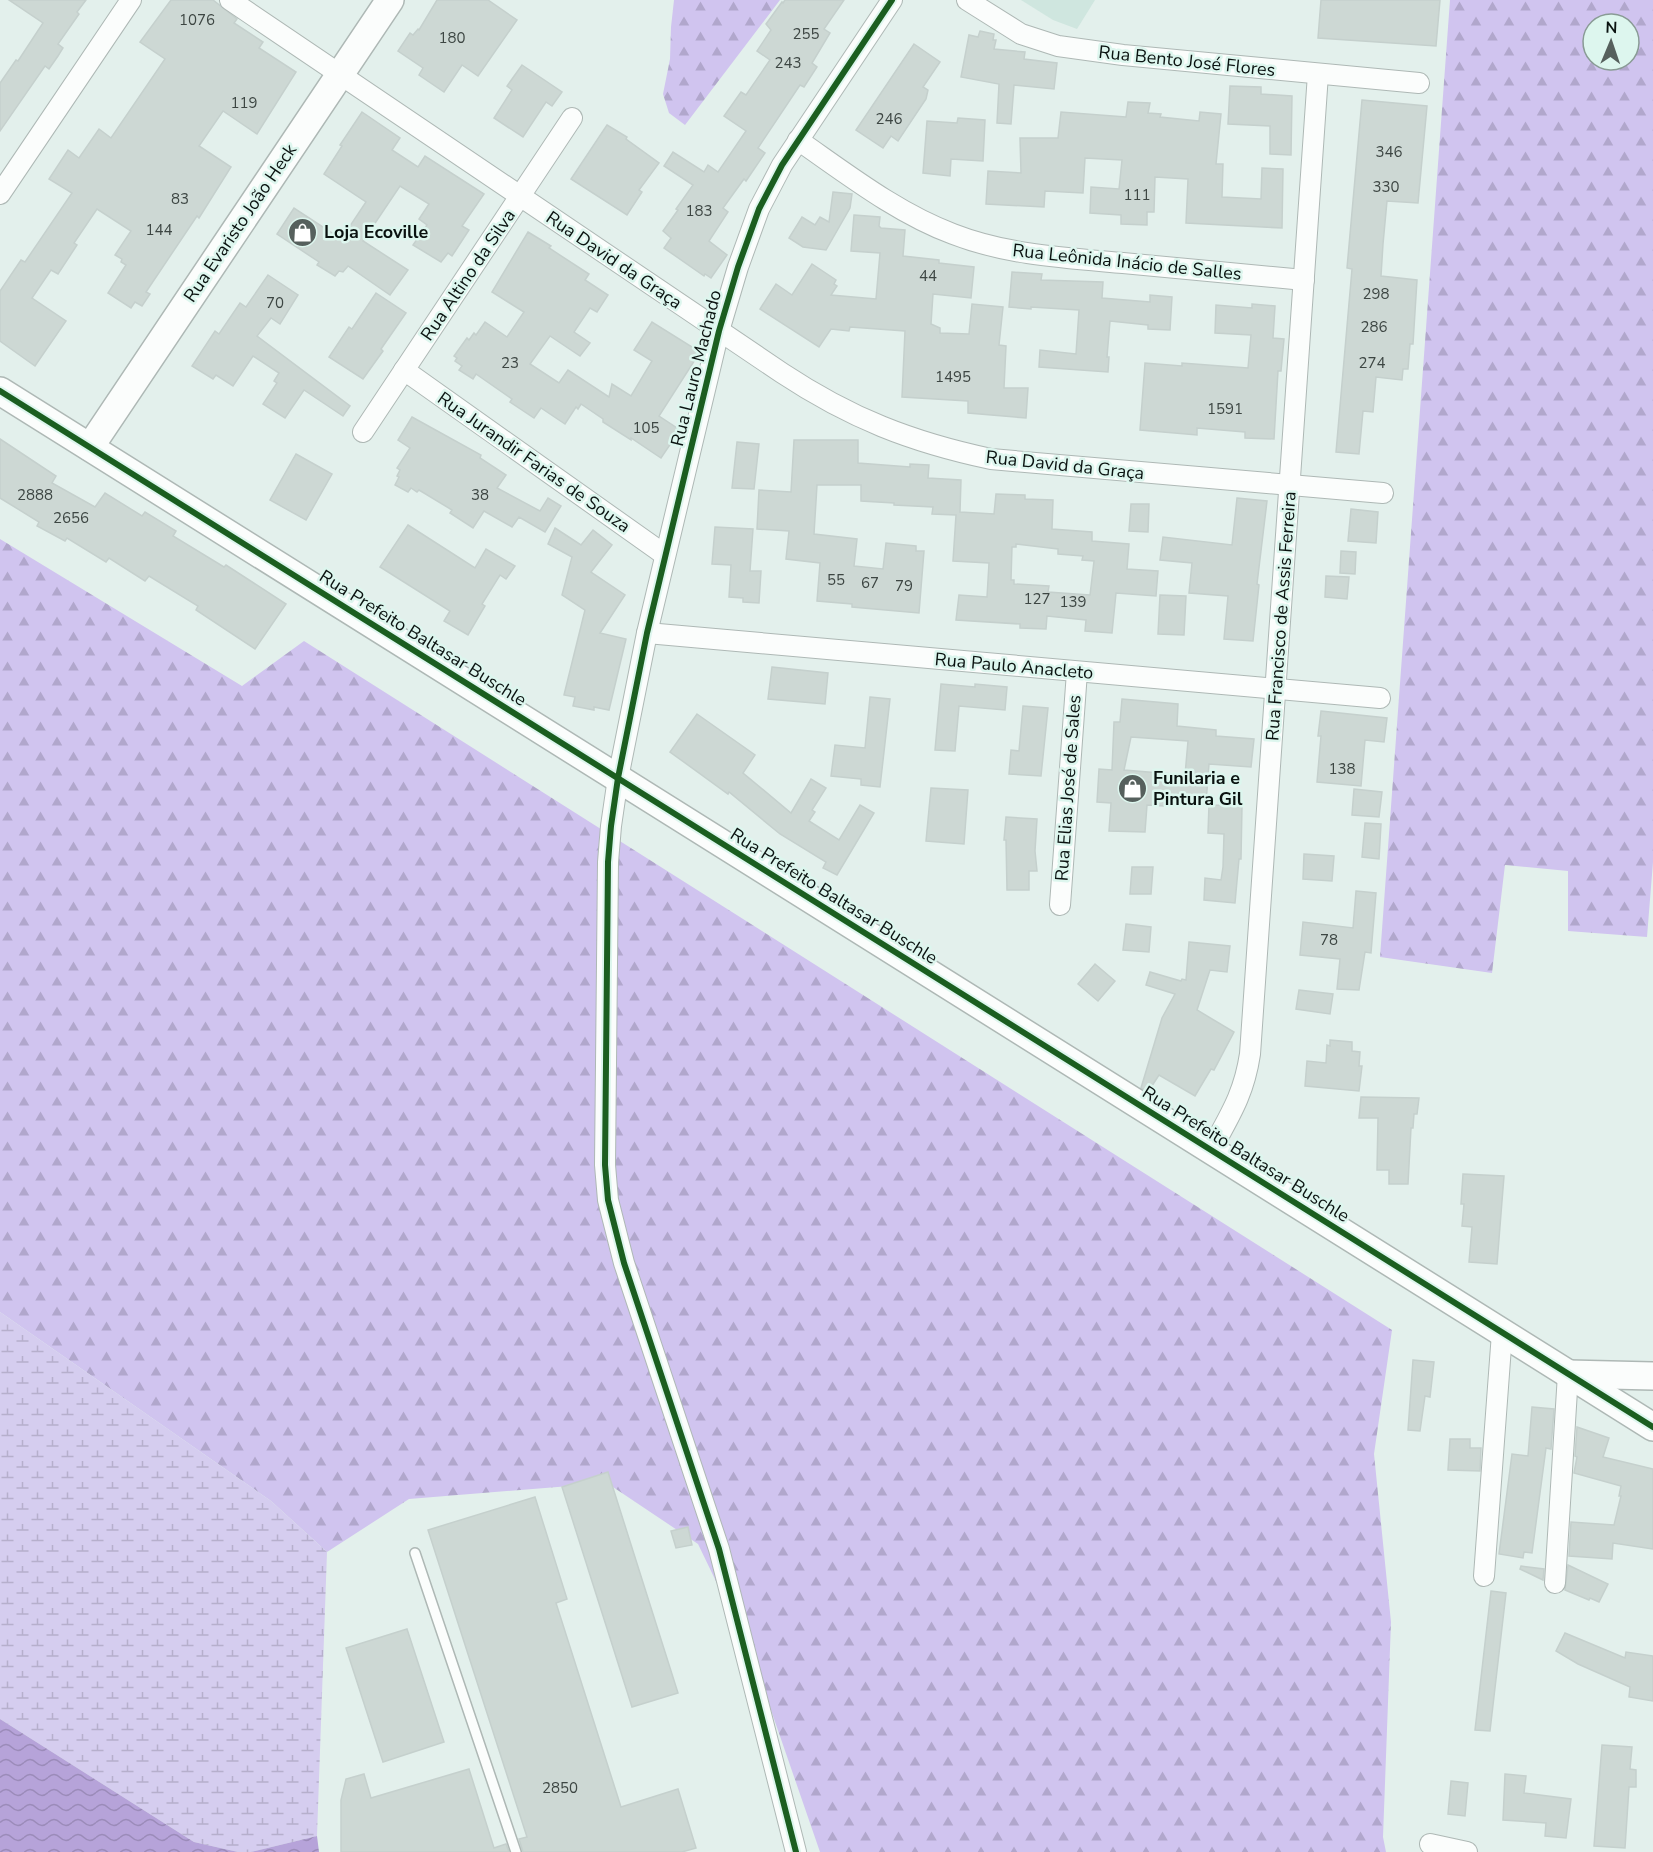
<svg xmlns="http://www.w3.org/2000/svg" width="1653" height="1852" font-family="'Nunito Sans',sans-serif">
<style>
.built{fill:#cfe6df}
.forest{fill:url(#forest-firs);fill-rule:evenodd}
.wetland{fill:url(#wetland-marsh)}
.water{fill:url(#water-waves)}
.building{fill:#cdd8d4;stroke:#c5d0cd;stroke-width:1.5;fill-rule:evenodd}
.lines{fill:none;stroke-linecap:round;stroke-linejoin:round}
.lane-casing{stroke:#aeb8b5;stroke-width:12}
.street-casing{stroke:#aeb8b5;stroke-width:22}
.secondary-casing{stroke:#aeb8b5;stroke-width:30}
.lane{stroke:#fbfdfc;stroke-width:9}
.street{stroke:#fbfdfc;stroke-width:20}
.secondary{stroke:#fbfdfc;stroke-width:27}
.cycleway-casing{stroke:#ddf6ee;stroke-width:10}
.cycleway{stroke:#1b5e20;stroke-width:6}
.labels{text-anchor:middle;stroke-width:5;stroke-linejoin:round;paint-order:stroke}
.number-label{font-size:15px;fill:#3d4643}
.street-label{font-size:18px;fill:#0a1210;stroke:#ddf6ee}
.poi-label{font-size:18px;font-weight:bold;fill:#0a1210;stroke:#ddf6ee;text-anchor:start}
</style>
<defs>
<pattern id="forest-firs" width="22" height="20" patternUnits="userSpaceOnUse" patternTransform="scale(1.5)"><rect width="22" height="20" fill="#d0c4ef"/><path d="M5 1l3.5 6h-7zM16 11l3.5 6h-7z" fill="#b1a7cc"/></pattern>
<pattern id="wetland-marsh" width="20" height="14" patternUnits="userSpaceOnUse" patternTransform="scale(1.5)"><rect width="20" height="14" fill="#d5cdef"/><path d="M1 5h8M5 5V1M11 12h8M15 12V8" fill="none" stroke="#b6afcc"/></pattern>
<pattern id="water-waves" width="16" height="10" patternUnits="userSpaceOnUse" patternTransform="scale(1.5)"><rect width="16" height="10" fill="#b6a3d9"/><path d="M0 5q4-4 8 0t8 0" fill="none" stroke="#9b8bb9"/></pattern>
</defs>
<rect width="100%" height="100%" fill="#e3f0ec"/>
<path class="built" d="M1021 0H1095L1077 29 1053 20Z"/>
<g class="forest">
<path d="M674 0H780L685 125 669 113 663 94 670 59 671 27Z"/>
<path d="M1450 0H1653V862L1647 937 1568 931V871L1505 865 1492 973 1380 957ZM1593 24H1629V60H1593Z"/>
<path d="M0 539 242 686 304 641 1392 1330 1374 1454 1391 1622 1383 1837 1386 1852H820L753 1658 698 1544 607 1483 409 1499 327 1552 271 1501 0 1312Z"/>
</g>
<path class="wetland" d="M0 1312 271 1501 327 1552 317 1836 251 1852H238L194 1842 0 1719Z"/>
<g class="water">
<path d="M0 1719 194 1842 238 1852H0Z"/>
<path d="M317 1836 319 1852H251Z"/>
</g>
<g class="building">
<path d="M9 0H86L77 12 79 14 58 44 63 48 58 56 49 69 45 66 0 131V83L16 60 18 61 43 23Z"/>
<path d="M171 0H213L237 19 234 23 263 42 259 48 296 72 257 134 223 111 199 146 231 167 199 218 197 216 146 292 150 294 142 306 135 302 131 308 108 293 126 265 121 262 122 259 115 255 131 231 97 209 74 243 77 245 58 274 51 270 32 298 66 321 35 366 0 341V291L21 260 25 262 72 193 49 179 68 150 79 158 99 129 111 138 165 59 140 42Z"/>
<path d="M437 0H488L517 20 478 76 462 65 444 92 419 75 423 68 398 51 410 33 413 35 418 29 419 30Z"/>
<path d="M785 0H844L824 29 830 33 812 63 817 67 804 87 800 85 758 148 765 153 746 181 744 179 723 208 728 212 709 241 727 255 711 278 705 274 704 276 664 248 671 238 663 231 678 210 676 209 693 185 664 166 673 152 704 172 708 165 718 172 746 131 724 116 741 92 746 95 770 60 757 51 771 30 766 24 782 2 783 3Z"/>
<path d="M1321 0H1440L1436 46 1318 38Z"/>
<path d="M980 31 994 34 993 40H996L994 49 1025 52 1024 59 1057 63 1054 89 1014 85 1011 124 997 123 999 84 961 77 969 35 978 37Z"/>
<path d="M914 44 940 62 923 87 928 90 926 99 898 141 891 136 883 148 856 130Z"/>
<path d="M522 65 562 92 552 106 546 102 523 137 494 118 512 90 507 86Z"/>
<path d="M1230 86 1261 87V94L1292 96 1291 155 1270 154V126L1228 124Z"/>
<path d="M1362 100 1427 106 1418 203 1387 201 1383 244 1381 276 1417 280 1413 344H1410L1408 369H1403L1402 380 1376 377 1373 412 1363 411 1359 454 1336 452 1352 269 1347 268Z"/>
<path d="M1128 102 1150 103 1148 113 1161 114 1160 117 1199 121 1200 112 1221 114 1216 164H1223L1222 197 1261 199 1262 168 1283 169 1282 228 1186 223 1188 179 1155 177 1154 212H1147V225L1121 224V215L1090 213 1091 187 1119 189 1122 160 1085 158 1083 193 1045 191 1044 207 986 204 988 171 1021 173 1020 138H1058L1061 112 1126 117Z"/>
<path d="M362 112 400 138 392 150 418 167 425 156 484 194 462 226 469 230 452 256 448 253 441 262 413 245 427 225 419 219 429 204 400 186 363 241 408 270 390 295 348 266 343 272 339 271 335 276 317 265 319 262 277 234 294 208 335 235 336 233 342 238 366 202 324 174 342 146 340 145Z"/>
<path d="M958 118 985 120 983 161 951 159 950 176 923 173 927 121 957 123Z"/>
<path d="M607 125 627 137 626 139 659 163 639 190 642 192 627 215 571 179Z"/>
<path d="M833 192 852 194 850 208 826 250 803 247 789 238 802 217 815 225 820 217 829 222Z"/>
<path d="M854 215 880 217 879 226 881 228 905 230 903 256 939 260V263L974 267 971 298 933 294 931 324 940 328V333L969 334 972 304 1003 307 999 345 1006 346 1004 388H1028L1026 418 968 413V401L902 397 905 331 850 327 849 331 831 329 819 347 760 309 776 284 792 295 812 264 836 280 834 284 837 286 831 295 876 299 880 253 851 251Z"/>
<path d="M528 232 551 246 549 248 589 274 585 280 608 295 597 312 590 308 574 332 590 343 580 356 550 336 530 364 559 383 568 370 609 397 612 384 631 396 652 361 634 350 652 322 700 352 659 416 680 430 661 458 631 438V440L603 422V419L581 404 578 409 576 407 565 424 541 408 534 418 510 402 512 399 476 374 473 379 459 370 462 366 455 361 457 358 454 356 467 338 469 340 474 333 476 335 485 322 507 337 524 312 492 292Z"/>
<path d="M1012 272 1042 274 1041 280 1103 282 1102 298 1150 302V295L1172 297 1170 330 1148 329V325L1110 321 1107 357H1109L1108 372 1039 367 1040 350 1076 354 1079 310 1031 307V309L1009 307Z"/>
<path d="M268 275 298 295 280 324 271 318 257 336 350 406 343 416 304 390 285 418 263 404 277 383 274 381 279 373 253 356 233 386 216 375 213 379 192 366 215 331 219 334 240 303 246 307Z"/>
<path d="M376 293 406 313 381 349 383 351 363 379 329 357 349 327 352 329Z"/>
<path d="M1252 304 1275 306 1273 338 1284 339 1281 371H1278L1274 439 1245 438V432L1197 428V435L1140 430 1145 363 1182 366V363L1248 368 1251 335 1215 333 1216 305 1252 308Z"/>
<path d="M412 417 481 455 480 458 506 475 497 488 540 511 548 498 561 506 545 532 519 517 512 527 484 511 473 528 450 513 452 510 419 490 417 492 411 488 408 492 395 485 399 477 397 476 400 470 397 468 410 448 398 440Z"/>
<path d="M0 439 56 476 52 483 95 507 105 493 142 516 145 512 176 531 173 536 224 567 226 565 286 604 255 649 196 610 198 606 149 576 145 581 109 558 106 562 67 538 65 541 37 526 39 522 0 498Z"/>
<path d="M794 440H858V463L910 467V464L929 465 928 478 961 480 960 512 994 514 996 494 1025 495V499L1053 500 1052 529 1092 532V541L1129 544 1127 569 1158 571 1156 596 1116 593 1112 633 1085 631 1086 620 1047 616 1046 629 1020 628V624L956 620 959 595 987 597 989 563 953 561 956 515 932 514 933 507 894 505V503L861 501V485H817L814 534 857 539 854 566 883 569 886 543 916 546V551H924L919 613 852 607V604L817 601 820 563 786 559 789 531 757 529 759 490 791 492ZM1016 544 1058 549V554L1083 556 1082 560 1094 561 1090 595 1048 592 1049 586 1014 584V580H1011L1012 547H1016Z"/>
<path d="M737 442 759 444 754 489 732 488Z"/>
<path d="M296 454 332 474 306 520 270 500Z"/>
<path d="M1237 498 1267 501 1257 584 1259 585 1253 641 1224 639 1228 596 1189 593 1192 563 1160 560 1163 537 1232 545Z"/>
<path d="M1131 504H1149L1148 532 1129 531Z"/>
<path d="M1351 509 1378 512 1376 543 1348 541Z"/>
<path d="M408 525 475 568 486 549 515 566 506 579 500 575 482 604 485 606 468 635 444 621 450 611 380 567Z"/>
<path d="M715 527 753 529 750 571H761L759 603 743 602V598L729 597 731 565 712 564Z"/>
<path d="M555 528 581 545 593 530 612 545 591 572 625 595 600 633 626 639 609 710 594 707V710L573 706 575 697 564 695 585 610 562 595 572 557 548 544Z"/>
<path d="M1341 551 1356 552 1355 574 1340 573Z"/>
<path d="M1326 576 1349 577 1347 599 1325 597Z"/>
<path d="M1160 595 1186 596 1184 635 1158 634Z"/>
<path d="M772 667 828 673 825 704 768 699Z"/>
<path d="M941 684 975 687V684L1007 687 1005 710 959 706 955 751 935 750Z"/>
<path d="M870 697 890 699 880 787 861 785V779L831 776 835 745 865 748Z"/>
<path d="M1122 699 1178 704 1177 726 1216 730V736L1254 739 1251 767 1209 764 1206 803 1164 800V806L1147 805 1145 832 1109 831 1111 803 1097 802 1099 769 1112 770 1114 722H1120ZM1131 737 1188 741 1185 775 1124 770Z"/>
<path d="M1023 706 1048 708 1041 776 1009 774 1011 750 1019 751Z"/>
<path d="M1321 711 1387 718 1384 742 1365 740 1361 786 1317 782 1321 736H1318Z"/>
<path d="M697 714 755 755 743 773 791 813 811 779 826 788 812 810 815 812 809 821 839 840 860 805 874 813 837 875 823 868 826 862 780 834 729 792 728 794 670 752Z"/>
<path d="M931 788 968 790 964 844 926 841Z"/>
<path d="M1354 789 1382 792 1379 817 1352 815Z"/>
<path d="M1209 805 1242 806 1241 859H1239L1235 903 1204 900 1205 878 1221 880 1223 867 1224 834 1208 833Z"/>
<path d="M1006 817 1037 819 1035 851 1037 871H1029V890H1007L1006 840H1004Z"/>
<path d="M1365 823 1381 824 1379 859 1362 857Z"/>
<path d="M1304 854 1334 856 1332 881 1303 879Z"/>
<path d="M1132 867H1153L1151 894H1130Z"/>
<path d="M1356 891 1376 893 1371 953 1365 952 1359 990 1337 989 1340 959 1300 955 1303 922 1353 928Z"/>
<path d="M1126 924 1151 927 1149 952 1123 950Z"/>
<path d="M1189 942 1230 946 1227 972 1210 970 1197 1010 1234 1032 1214 1070 1211 1069 1195 1096 1159 1075 1148 1092 1141 1088 1162 1018 1175 994 1146 985 1150 972 1181 981 1182 979 1186 980Z"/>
<path d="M1095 964 1115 981 1098 1001 1078 984Z"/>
<path d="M1299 990 1333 994 1330 1014 1296 1009Z"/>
<path d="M1330 1040 1352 1042V1051L1360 1052 1359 1066H1362L1359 1091 1305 1086 1307 1061 1326 1063 1327 1045 1330 1046Z"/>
<path d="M1361 1097 1419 1098 1417 1114H1414L1413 1128H1411L1408 1184H1389V1170H1377L1378 1118H1359Z"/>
<path d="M1463 1174 1504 1176 1497 1264 1469 1262 1472 1227 1462 1226 1464 1204H1461Z"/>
<path d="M1413 1360 1434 1362 1430 1397 1425 1396 1420 1431 1408 1430Z"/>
<path d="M1532 1407 1554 1409 1551 1449 1546 1448 1532 1553 1524 1552 1523 1558 1499 1554 1512 1454 1528 1456Z"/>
<path d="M1577 1427 1609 1438 1603 1457 1653 1469V1549L1613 1543 1612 1559 1569 1556 1571 1522 1614 1525 1621 1496H1619L1621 1486 1574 1473 1577 1457 1575 1456Z"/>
<path d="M1450 1439H1470V1448H1481L1480 1471 1448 1470Z"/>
<path d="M608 1472 678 1693 632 1707 562 1487Z"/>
<path d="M535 1497 567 1599 556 1603 621 1807 678 1789 696 1848 682 1852H523L519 1839 527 1837 428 1530Z"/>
<path d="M688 1527 692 1545 676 1548 671 1531Z"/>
<path d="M1568 1565 1608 1584 1599 1602 1590 1598 1589 1600 1565 1590Z"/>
<path d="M1521 1566 1544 1569 1543 1580 1520 1569Z"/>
<path d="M1491 1591 1506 1593 1490 1731 1475 1730Z"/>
<path d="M407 1629 444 1742 383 1762 346 1648Z"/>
<path d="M1565 1633 1625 1658 1626 1652 1653 1656V1701L1629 1697 1630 1687 1578 1664 1556 1651Z"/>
<path d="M1602 1745 1632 1747 1630 1769 1636 1770V1787H1629L1625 1848 1594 1846Z"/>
<path d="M469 1769 494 1848 506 1844 509 1852H341V1800L346 1779 364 1774 371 1798Z"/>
<path d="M1505 1774 1526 1776 1524 1793 1571 1799 1566 1838 1545 1836 1546 1823 1503 1820Z"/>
<path d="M1451 1781 1468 1783 1465 1816 1448 1814Z"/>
</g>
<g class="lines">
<defs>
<path id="lane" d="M415 1553 516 1852"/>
<g id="street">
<path d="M230 0 782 373C850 418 911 442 991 459L1383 493"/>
<path d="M967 0 1021 34 1058 46 1123 55 1419 83"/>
<path d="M798 140C847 174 897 213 953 234 1007 255 1066 258 1123 263 1183 269 1244 274 1304 280"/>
<path d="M0 194 131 0"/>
<path d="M404 370 665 555"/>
<path d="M363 432 572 118"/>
<path d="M647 633 1380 698"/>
<path d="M1060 905 1077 672"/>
<path d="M1211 1150C1230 1115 1244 1094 1250 1054L1318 74"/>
<path d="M1484 1576 1502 1333"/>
<path d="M1555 1583 1568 1374"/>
<path d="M1430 1844 1467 1852"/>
<path d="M796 1852 719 1549 624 1263 608 1200 605 1165 608 862 611 826 618 778 647 633 719 331 738 267 759 209 782 165 892 0"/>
</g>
<g id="secondary">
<path d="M0 391 1653 1427"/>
<path d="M90 447 390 0"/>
<path d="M1568 1374 1653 1376"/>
</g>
</defs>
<use href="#lane" class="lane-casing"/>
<use href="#street" class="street-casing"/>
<use href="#secondary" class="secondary-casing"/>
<use href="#lane" class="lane"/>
<use href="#street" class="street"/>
<use href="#secondary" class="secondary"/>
<defs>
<g id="cycleway">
<path d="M0 391 1653 1427"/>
<path d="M796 1852 719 1549 624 1263 608 1200 605 1165 608 862 611 826 618 778 647 633 719 331 738 267 759 209 782 165 892 0"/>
</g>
</defs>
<use href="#cycleway" class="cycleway-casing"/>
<use href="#cycleway" class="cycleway"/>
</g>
<defs>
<symbol id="shop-disc" viewBox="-11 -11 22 22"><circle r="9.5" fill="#56605d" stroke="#ddf6ee"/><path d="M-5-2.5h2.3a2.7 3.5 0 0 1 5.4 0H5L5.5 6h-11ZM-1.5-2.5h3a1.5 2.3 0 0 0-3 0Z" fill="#fff"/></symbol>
</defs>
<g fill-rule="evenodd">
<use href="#shop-disc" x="286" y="216" width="33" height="33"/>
<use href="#shop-disc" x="1116" y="772" width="33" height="33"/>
</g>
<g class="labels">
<g class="number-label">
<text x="197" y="25">1076</text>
<text x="806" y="39">255</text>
<text x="452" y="43">180</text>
<text x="788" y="68">243</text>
<text x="244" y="108">119</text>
<text x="889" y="124">246</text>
<text x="1389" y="157">346</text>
<text x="1386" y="192">330</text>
<text x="1137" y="200">111</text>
<text x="180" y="204">83</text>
<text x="699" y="216">183</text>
<text x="159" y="235">144</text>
<text x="928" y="281">44</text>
<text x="1376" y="299">298</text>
<text x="275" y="308">70</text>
<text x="1374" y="332">286</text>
<text x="510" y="368">23</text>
<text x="1372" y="368">274</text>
<text x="953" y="382">1495</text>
<text x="1225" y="414">1591</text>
<text x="646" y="433">105</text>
<text x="35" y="500">2888</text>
<text x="480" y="500">38</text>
<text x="71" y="523">2656</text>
<text x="836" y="585">55</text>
<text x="870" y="588">67</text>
<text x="904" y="591">79</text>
<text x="1037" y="604">127</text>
<text x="1073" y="607">139</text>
<text x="1342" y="774">138</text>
<text x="1329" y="945">78</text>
<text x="560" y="1793">2850</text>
</g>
<g class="street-label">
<text transform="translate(1187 61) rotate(6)" y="6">Rua Bento José Flores</text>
<text transform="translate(240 223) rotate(-56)" y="6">Rua Evaristo João Heck</text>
<text transform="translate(614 260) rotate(34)" y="6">Rua David da Graça</text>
<text transform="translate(1127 262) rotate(6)" y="6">Rua Leônida Inácio de Salles</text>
<text transform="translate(468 275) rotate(-56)" y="6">Rua Altino da Silva</text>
<text transform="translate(696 368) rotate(-76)" y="6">Rua Lauro Machado</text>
<text transform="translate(534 462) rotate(35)" y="6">Rua Jurandir Farias de Souza</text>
<text transform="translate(1065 465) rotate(6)" y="6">Rua David da Graça</text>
<text transform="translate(1281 616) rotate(-86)" y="6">Rua Francisco de Assis Ferreira</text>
<text transform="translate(423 638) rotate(32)" y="6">Rua Prefeito Baltasar Buschle</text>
<text transform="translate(1014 666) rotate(5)" y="6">Rua Paulo Anacleto</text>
<text transform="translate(1068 788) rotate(-86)" y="6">Rua Elias José de Sales</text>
<text transform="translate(834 896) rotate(32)" y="6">Rua Prefeito Baltasar Buschle</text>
<text transform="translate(1246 1154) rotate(32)" y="6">Rua Prefeito Baltasar Buschle</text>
</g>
<g class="poi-label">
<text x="324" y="238">Loja Ecoville</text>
<text x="1153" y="784">Funilaria e<tspan x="1153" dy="21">Pintura Gil</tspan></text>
</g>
</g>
<g transform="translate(1611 42) rotate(2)"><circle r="28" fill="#ddf6ee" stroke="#899b95" stroke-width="1.5"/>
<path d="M0-4.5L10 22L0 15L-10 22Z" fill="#56605d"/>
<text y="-9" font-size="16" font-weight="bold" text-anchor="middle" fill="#0a1210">N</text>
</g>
</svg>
